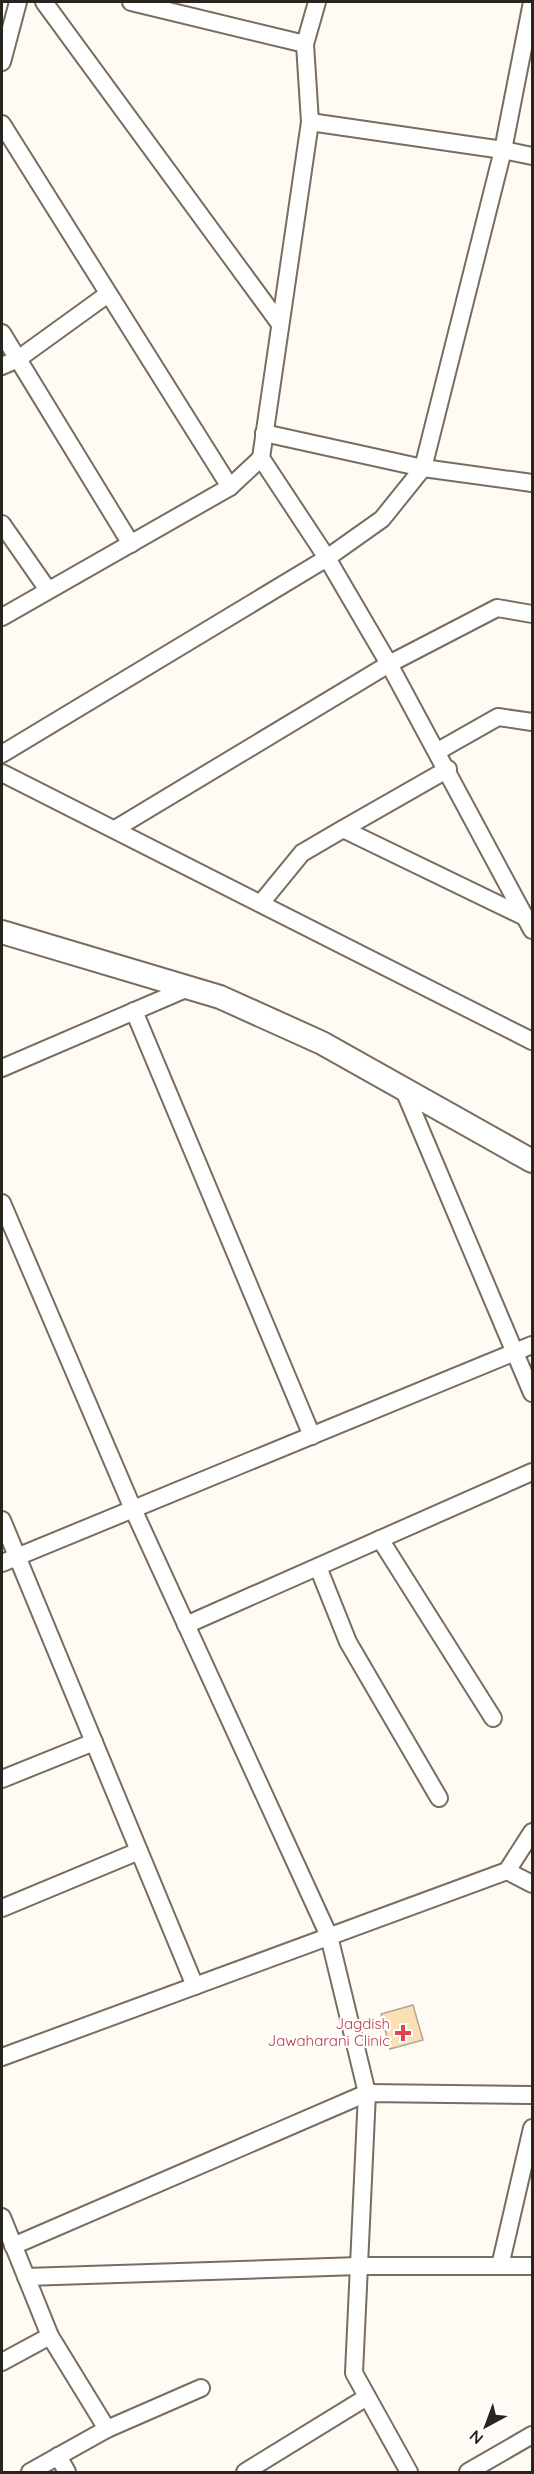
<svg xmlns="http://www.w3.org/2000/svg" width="534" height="2474" font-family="Quicksand,sans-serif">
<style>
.building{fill:#fcdfb2;stroke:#b1a696;stroke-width:1.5}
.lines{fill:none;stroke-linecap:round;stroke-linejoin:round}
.street-casing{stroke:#786d5e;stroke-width:20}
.secondary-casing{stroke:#786d5e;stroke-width:26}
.street{stroke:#fff;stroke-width:16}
.secondary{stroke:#fff;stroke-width:22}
.health-dot{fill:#e0444e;stroke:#fff;stroke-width:2}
.labels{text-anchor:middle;stroke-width:4.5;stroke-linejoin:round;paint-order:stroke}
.health-label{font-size:15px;fill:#be3a42;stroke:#fff;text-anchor:end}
</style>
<rect width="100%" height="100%" fill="#fffaf3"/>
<path class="building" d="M413 2005 423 2040 390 2049 381 2014Z"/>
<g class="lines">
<defs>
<g id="street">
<path d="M44 2 280 324"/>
<path d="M131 2 305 44"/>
<path d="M317 2 305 44 310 122 261 458 327 558 389 664 532 930"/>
<path d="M2 62 18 2"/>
<path d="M310 122 503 150 532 156"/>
<path d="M2 124 230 487"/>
<path d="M2 333 131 544"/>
<path d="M2 366 18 359 108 294"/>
<path d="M264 433 423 468 532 483"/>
<path d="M2 524 48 590"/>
<path d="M2 617 230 487 261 458"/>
<path d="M438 751 498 717 532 722"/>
<path d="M2 754 327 558 382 519 423 468 503 150 532 2"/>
<path d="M448 769 343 829 527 918"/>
<path d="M2 773 532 1041"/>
<path d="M115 829 389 664 497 608 532 614"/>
<path d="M261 903 302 853 343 829"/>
<path d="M134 1011 312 1436"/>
<path d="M2 1068 188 988"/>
<path d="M403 1088 532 1393"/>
<path d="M2 1203 133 1509 329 1936 367 2093 354 2373 409 2472"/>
<path d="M2 1520 195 1986"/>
<path d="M380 1539 493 1718"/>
<path d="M2 1563 532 1345"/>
<path d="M318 1567 348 1642 439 1798"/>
<path d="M186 1625 532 1472"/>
<path d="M2 1779 94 1742"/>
<path d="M507 1871 532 1884"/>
<path d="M2 1908 139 1851"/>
<path d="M2 2057 507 1871 532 1832"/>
<path d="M2 2217 50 2336 2 2362"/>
<path d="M13 2246 367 2093 532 2095"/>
<path d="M500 2266 532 2128"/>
<path d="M26 2277 359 2266H532"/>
<path d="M50 2336 107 2429"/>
<path d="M58 2456 67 2472"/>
<path d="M30 2472 107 2429 201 2388"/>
<path d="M245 2472 367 2397"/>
<path d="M468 2472 532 2435"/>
</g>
<path id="secondary" d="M2 932 220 997 322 1043 532 1161"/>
</defs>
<use href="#street" class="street-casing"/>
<use href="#secondary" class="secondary-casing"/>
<use href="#street" class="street"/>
<use href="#secondary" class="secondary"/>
</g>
<path class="health-dot" d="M400 2024h6v6h6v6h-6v6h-6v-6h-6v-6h6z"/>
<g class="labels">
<g class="health-label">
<text x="390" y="2029">Jagdish<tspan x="390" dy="17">Jawaharani Clinic</tspan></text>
</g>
</g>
<rect width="534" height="2474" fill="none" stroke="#29251e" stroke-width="6"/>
<g transform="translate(486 2426) rotate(221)" stroke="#ffffff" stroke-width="4.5" paint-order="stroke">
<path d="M0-4.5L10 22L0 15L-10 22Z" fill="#29251e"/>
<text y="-9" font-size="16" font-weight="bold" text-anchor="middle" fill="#29251e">N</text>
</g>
</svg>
